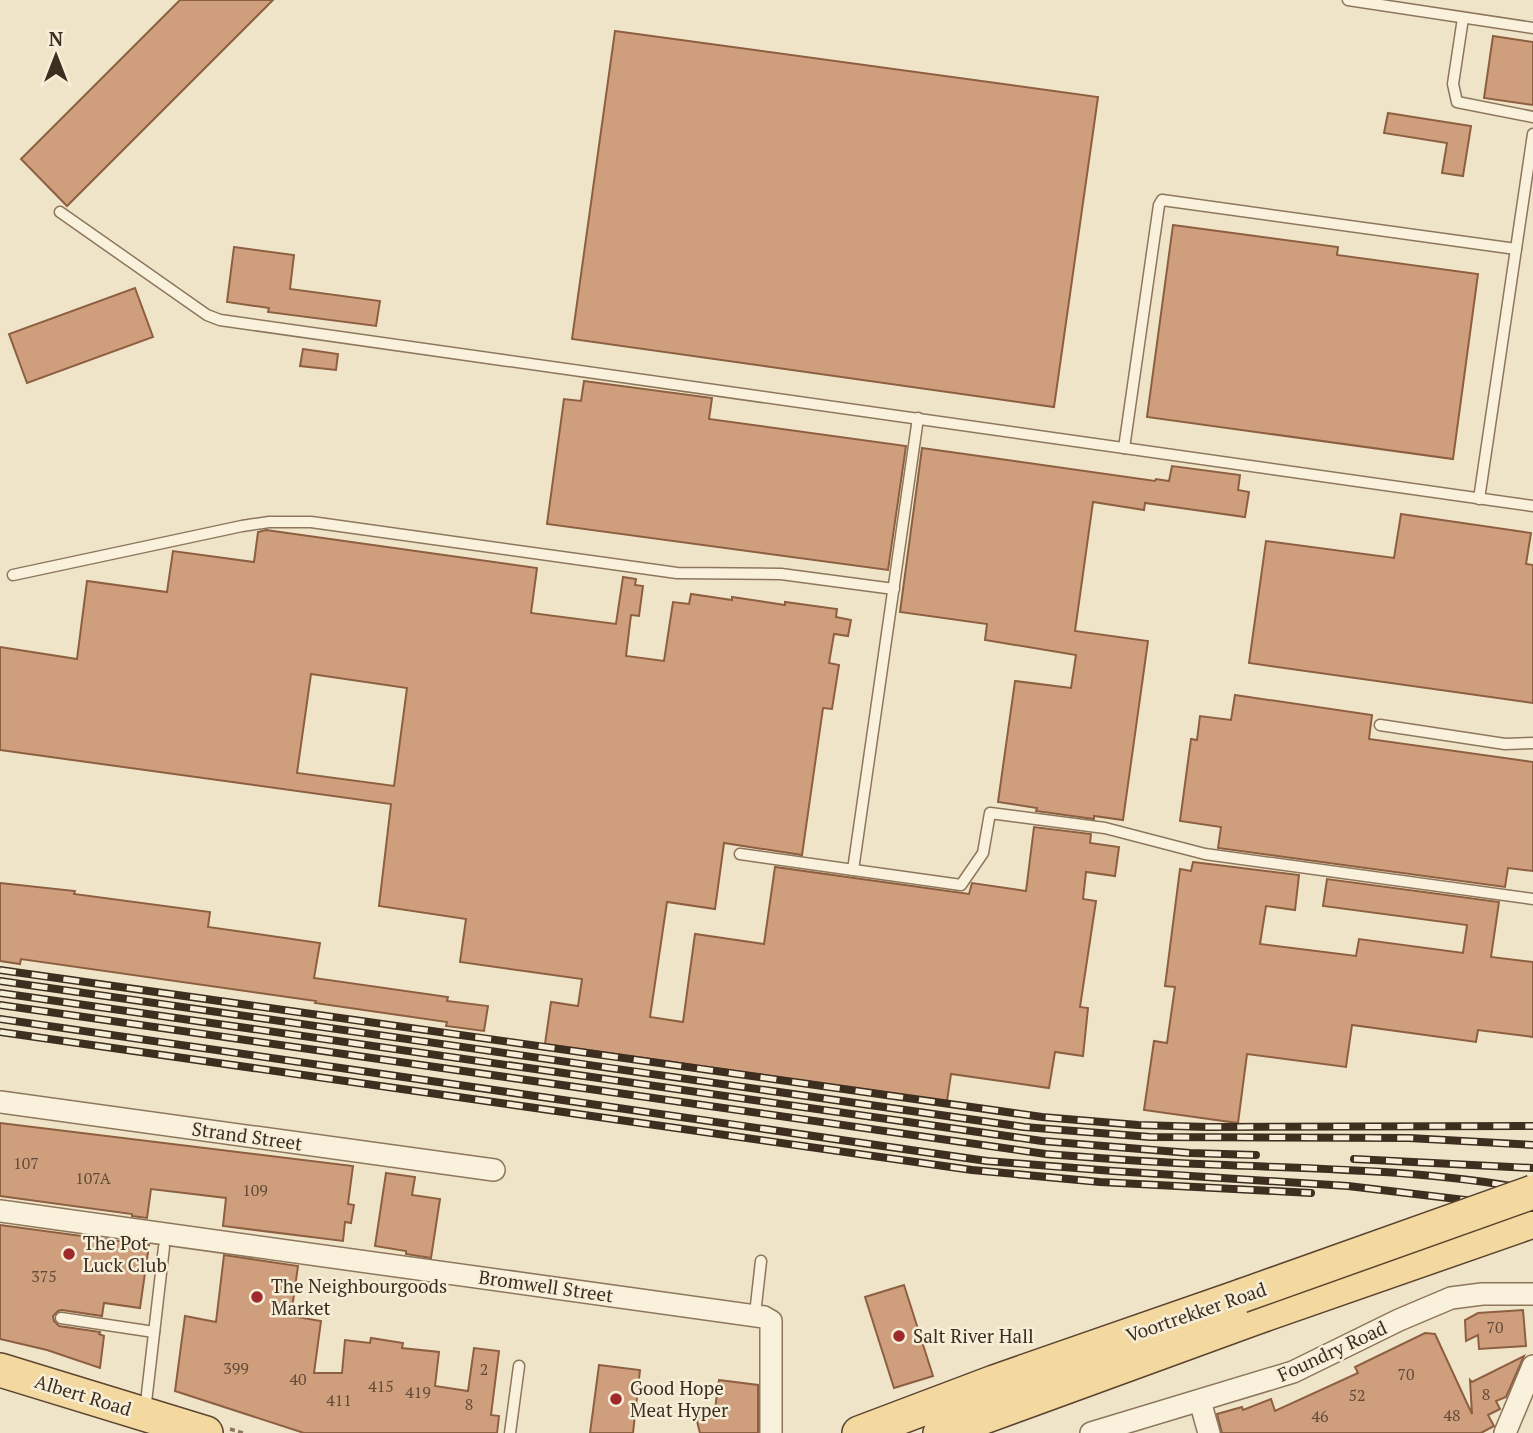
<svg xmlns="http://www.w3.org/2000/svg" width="1533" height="1433" font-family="'PT Serif',serif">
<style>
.building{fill:#cf9f7d;stroke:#8d5f41;stroke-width:2;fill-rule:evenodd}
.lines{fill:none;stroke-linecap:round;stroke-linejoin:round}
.service-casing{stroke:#8d765c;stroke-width:13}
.minor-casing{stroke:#8d765c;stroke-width:24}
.primary-casing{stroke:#5b4430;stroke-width:36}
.path{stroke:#8d765c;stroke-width:3.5;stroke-dasharray:5 3.5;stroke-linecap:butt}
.service{stroke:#faf1dc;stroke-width:10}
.minor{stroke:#faf1dc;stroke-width:21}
.primary{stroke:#f3d9a0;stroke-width:33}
.rail-casing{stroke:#3d2e20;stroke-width:8}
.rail{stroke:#f7eed8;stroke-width:5;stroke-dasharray:16;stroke-linecap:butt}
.primary-bridge-casing{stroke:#5b4430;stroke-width:36;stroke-linecap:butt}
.primary-bridge{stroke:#f3d9a0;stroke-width:33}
.poi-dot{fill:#9e2a2b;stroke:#f7eed8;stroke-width:2.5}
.labels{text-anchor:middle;stroke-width:5;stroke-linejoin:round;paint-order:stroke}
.number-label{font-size:16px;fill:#624a37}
.street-label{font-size:19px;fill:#3d2e20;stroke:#f7eed8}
.poi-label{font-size:19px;fill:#3d2e20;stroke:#f7eed8;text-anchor:start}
</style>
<rect width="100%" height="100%" fill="#f0e4c8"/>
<g class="building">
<path d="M180 0H273L67 206 21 159Z"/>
<path d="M615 31 1098 97 1054 407 572 339Z"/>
<path d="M1493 36 1533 42V105L1484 98Z"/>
<path d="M1388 113 1471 126 1463 176 1442 173 1447 143 1384 133Z"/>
<path d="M1173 225 1338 247 1337 255 1478 274 1453 459 1147 417Z"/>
<path d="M234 247 294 255 290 289 380 301 376 326 268 312 269 308 227 302Z"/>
<path d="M135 288 153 337 27 383 9 334Z"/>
<path d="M303 349 338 354 336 370 300 366Z"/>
<path d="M584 381 712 398 709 419 906 446 888 570 547 524 564 399 581 401Z"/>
<path d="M922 448 1155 481 1156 479 1169 481 1172 466 1240 475 1238 490 1249 492 1245 517 1145 503 1144 510 1093 502 1075 631 1148 641 1123 820 1094 816V819L1036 811 1037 808 998 802 1015 681 1071 688 1076 655 985 640 987 624 900 612Z"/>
<path d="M1401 514 1531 533 1526 564 1533 565V703L1249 663 1266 541 1394 558Z"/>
<path d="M266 530 537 568 531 613 616 624 623 577 636 579 635 585 643 586 639 616 631 615 626 656 664 661 673 602 689 604 691 594 732 600V597L785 605V602L837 609 836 617 851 620 848 636 834 634 829 663 839 665 832 709 823 708 802 855 724 843 715 909 667 902 650 1017 683 1022 695 934 764 944 775 867 969 894 972 883 1026 891 1034 827 1091 834 1090 843 1119 847 1115 876 1086 872 1083 899 1096 901 1080 1007 1088 1008 1083 1056 1055 1052 1049 1088 951 1074 947 1101 545 1044 551 1002 578 1006 582 979 460 962 466 919 379 906 391 804 0 750V647L77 659 87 581 167 592 173 551 254 562 258 532ZM311 674 407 688 394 786 297 773Z"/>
<path d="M1235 695 1372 715 1369 739 1533 762V871L1508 868 1505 887 1218 848 1221 827 1180 821 1191 739 1197 740 1200 716 1231 720Z"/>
<path d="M1193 862 1299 875 1295 910 1266 906 1260 944 1356 956 1359 939 1463 953 1467 925 1323 906 1327 879 1499 902 1491 957 1533 962V1037L1478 1030 1476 1042 1352 1025 1346 1067 1247 1054 1238 1123 1144 1110 1154 1041 1167 1043 1175 987 1165 986 1180 869 1191 871Z"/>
<path d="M0 883 75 891 74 894 210 912 208 927 320 943 314 978 448 997 447 1001 488 1006 484 1031 446 1026 447 1022 315 1003 316 1001 21 959 20 964 0 961Z"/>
<path d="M0 1123 353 1166 348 1204 354 1205 351 1223 345 1222 343 1241 223 1226 226 1198 151 1189 147 1218 132 1216V1214L0 1196Z"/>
<path d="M386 1173 415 1177 412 1195 440 1199 431 1258 406 1254V1251L375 1246Z"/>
<path d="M0 1225 149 1245 140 1308 104 1303 102 1316 62 1310 58 1311 53 1316 54 1321 59 1326 100 1332 99 1334 104 1336 100 1368 47 1350 0 1339Z"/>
<path d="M224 1255 298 1266 291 1316 321 1321 314 1373H342L345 1340 370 1343 371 1338 403 1343 402 1348 439 1352 435 1386 468 1391 474 1348 499 1351 491 1415 499 1416 497 1433H304L175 1391 185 1316 216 1322Z"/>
<path d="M904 1285 933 1376 894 1388 865 1297Z"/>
<path d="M1523 1310 1526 1346 1479 1349 1478 1335 1466 1341 1465 1320 1478 1313Z"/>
<path d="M1425 1333 1435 1334 1472 1414 1470 1380 1472 1382 1524 1356 1506 1397 1496 1401 1500 1409 1488 1415 1494 1426 1481 1433H1222L1217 1414 1242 1407 1243 1410 1271 1399 1275 1411 1358 1373 1355 1367Z"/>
<path d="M599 1365 640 1370 633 1433H590Z"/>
<path d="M719 1380 758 1385V1433H700L693 1406 715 1409Z"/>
</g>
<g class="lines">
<defs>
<g id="service">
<path d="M1348 0 1533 28"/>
<path d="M1463 18 1453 84 1457 102 1533 117"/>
<path d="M60 212 207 315 220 320 1533 506"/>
<path d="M1124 448 1159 205 1162 200 1516 249"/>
<path d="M1479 499 1533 134"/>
<path d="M13 575 242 526 269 522H311L677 573 781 574 894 589"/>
<path d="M1380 725 1505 744 1533 743"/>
<path d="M740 854 961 885 983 853 990 813 1105 828 1205 854 1533 899"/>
<path d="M853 870 918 418"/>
<path d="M755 1314 761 1261"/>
<path d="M61 1318 154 1332"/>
<path d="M145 1411 164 1247"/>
<path d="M510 1433 519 1366"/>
</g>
<g id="minor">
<path d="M0 1102 494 1170"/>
<path d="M0 1211 764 1317 771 1321V1433"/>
<path d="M1200 1401 1209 1433"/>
<path d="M1091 1433 1293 1372 1399 1320 1451 1298 1482 1294H1533"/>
<path d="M1505 1433 1533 1366"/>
</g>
<g id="primary">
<path d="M0 1370 206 1433"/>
<path d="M859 1433 994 1382 1241 1296"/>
<path d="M940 1433 1255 1318 1533 1221"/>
</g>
</defs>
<use href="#service" class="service-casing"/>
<use href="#minor" class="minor-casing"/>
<use href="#primary" class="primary-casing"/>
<path class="path" d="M230 1429 243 1433"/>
<use href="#service" class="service"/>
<use href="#minor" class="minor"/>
<use href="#primary" class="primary"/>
<defs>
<g id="rail">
<path d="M0 970 1042 1117 1138 1125 1208 1127 1533 1126"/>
<path d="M0 981 1024 1127 1150 1137 1409 1138 1533 1145"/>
<path d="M0 993 1042 1141 1190 1153 1256 1155"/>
<path d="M0 1005 1046 1154C1098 1158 1149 1162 1200 1164 1312 1169 1423 1169 1533 1190"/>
<path d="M0 1019 987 1161 1113 1171 1348 1186 1533 1208"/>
<path d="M0 1032 972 1170 1100 1182 1311 1193"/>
<path d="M1354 1159 1533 1168"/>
</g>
</defs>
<use href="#rail" class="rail-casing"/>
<use href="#rail" class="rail"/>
<defs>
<path id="primary-bridge" d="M1241 1296 1533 1192"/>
</defs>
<use href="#primary-bridge" class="primary-bridge-casing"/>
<use href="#primary-bridge" class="primary-bridge"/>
</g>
<g class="poi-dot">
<circle cx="69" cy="1254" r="7"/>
<circle cx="257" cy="1297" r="7"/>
<circle cx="899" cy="1336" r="7"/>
<circle cx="616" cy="1399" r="7"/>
</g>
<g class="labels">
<g class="number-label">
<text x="26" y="1169">107</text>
<text x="93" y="1184">107A</text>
<text x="255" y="1196">109</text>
<text x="44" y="1282">375</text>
<text x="1495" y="1333">70</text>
<text x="236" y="1374">399</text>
<text x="484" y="1375">2</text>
<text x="1406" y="1380">70</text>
<text x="298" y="1385">40</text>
<text x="381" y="1392">415</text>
<text x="418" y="1398">419</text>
<text x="1486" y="1400">8</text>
<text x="1357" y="1401">52</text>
<text x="339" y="1406">411</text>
<text x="469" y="1410">8</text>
<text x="1452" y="1421">48</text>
<text x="1320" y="1422">46</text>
</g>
<g class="street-label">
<text transform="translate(247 1136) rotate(8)" y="7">Strand Street</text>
<text transform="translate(546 1286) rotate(8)" y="7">Bromwell Street</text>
<text transform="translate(1196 1312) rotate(-19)" y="7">Voortrekker Road</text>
<text transform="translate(1332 1351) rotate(-25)" y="7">Foundry Road</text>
<text transform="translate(83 1395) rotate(17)" y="7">Albert Road</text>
</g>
<g class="poi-label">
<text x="83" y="1250">The Pot<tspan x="83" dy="22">Luck Club</tspan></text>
<text x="271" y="1293">The Neighbourgoods<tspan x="271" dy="22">Market</tspan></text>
<text x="913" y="1343">Salt River Hall</text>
<text x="630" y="1395">Good Hope<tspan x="630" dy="22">Meat Hyper</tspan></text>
</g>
</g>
<g transform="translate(56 56)" stroke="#f7eed8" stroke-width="5" paint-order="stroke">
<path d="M0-5L12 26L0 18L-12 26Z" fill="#3d2e20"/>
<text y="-10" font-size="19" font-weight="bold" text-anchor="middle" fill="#3d2e20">N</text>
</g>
</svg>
